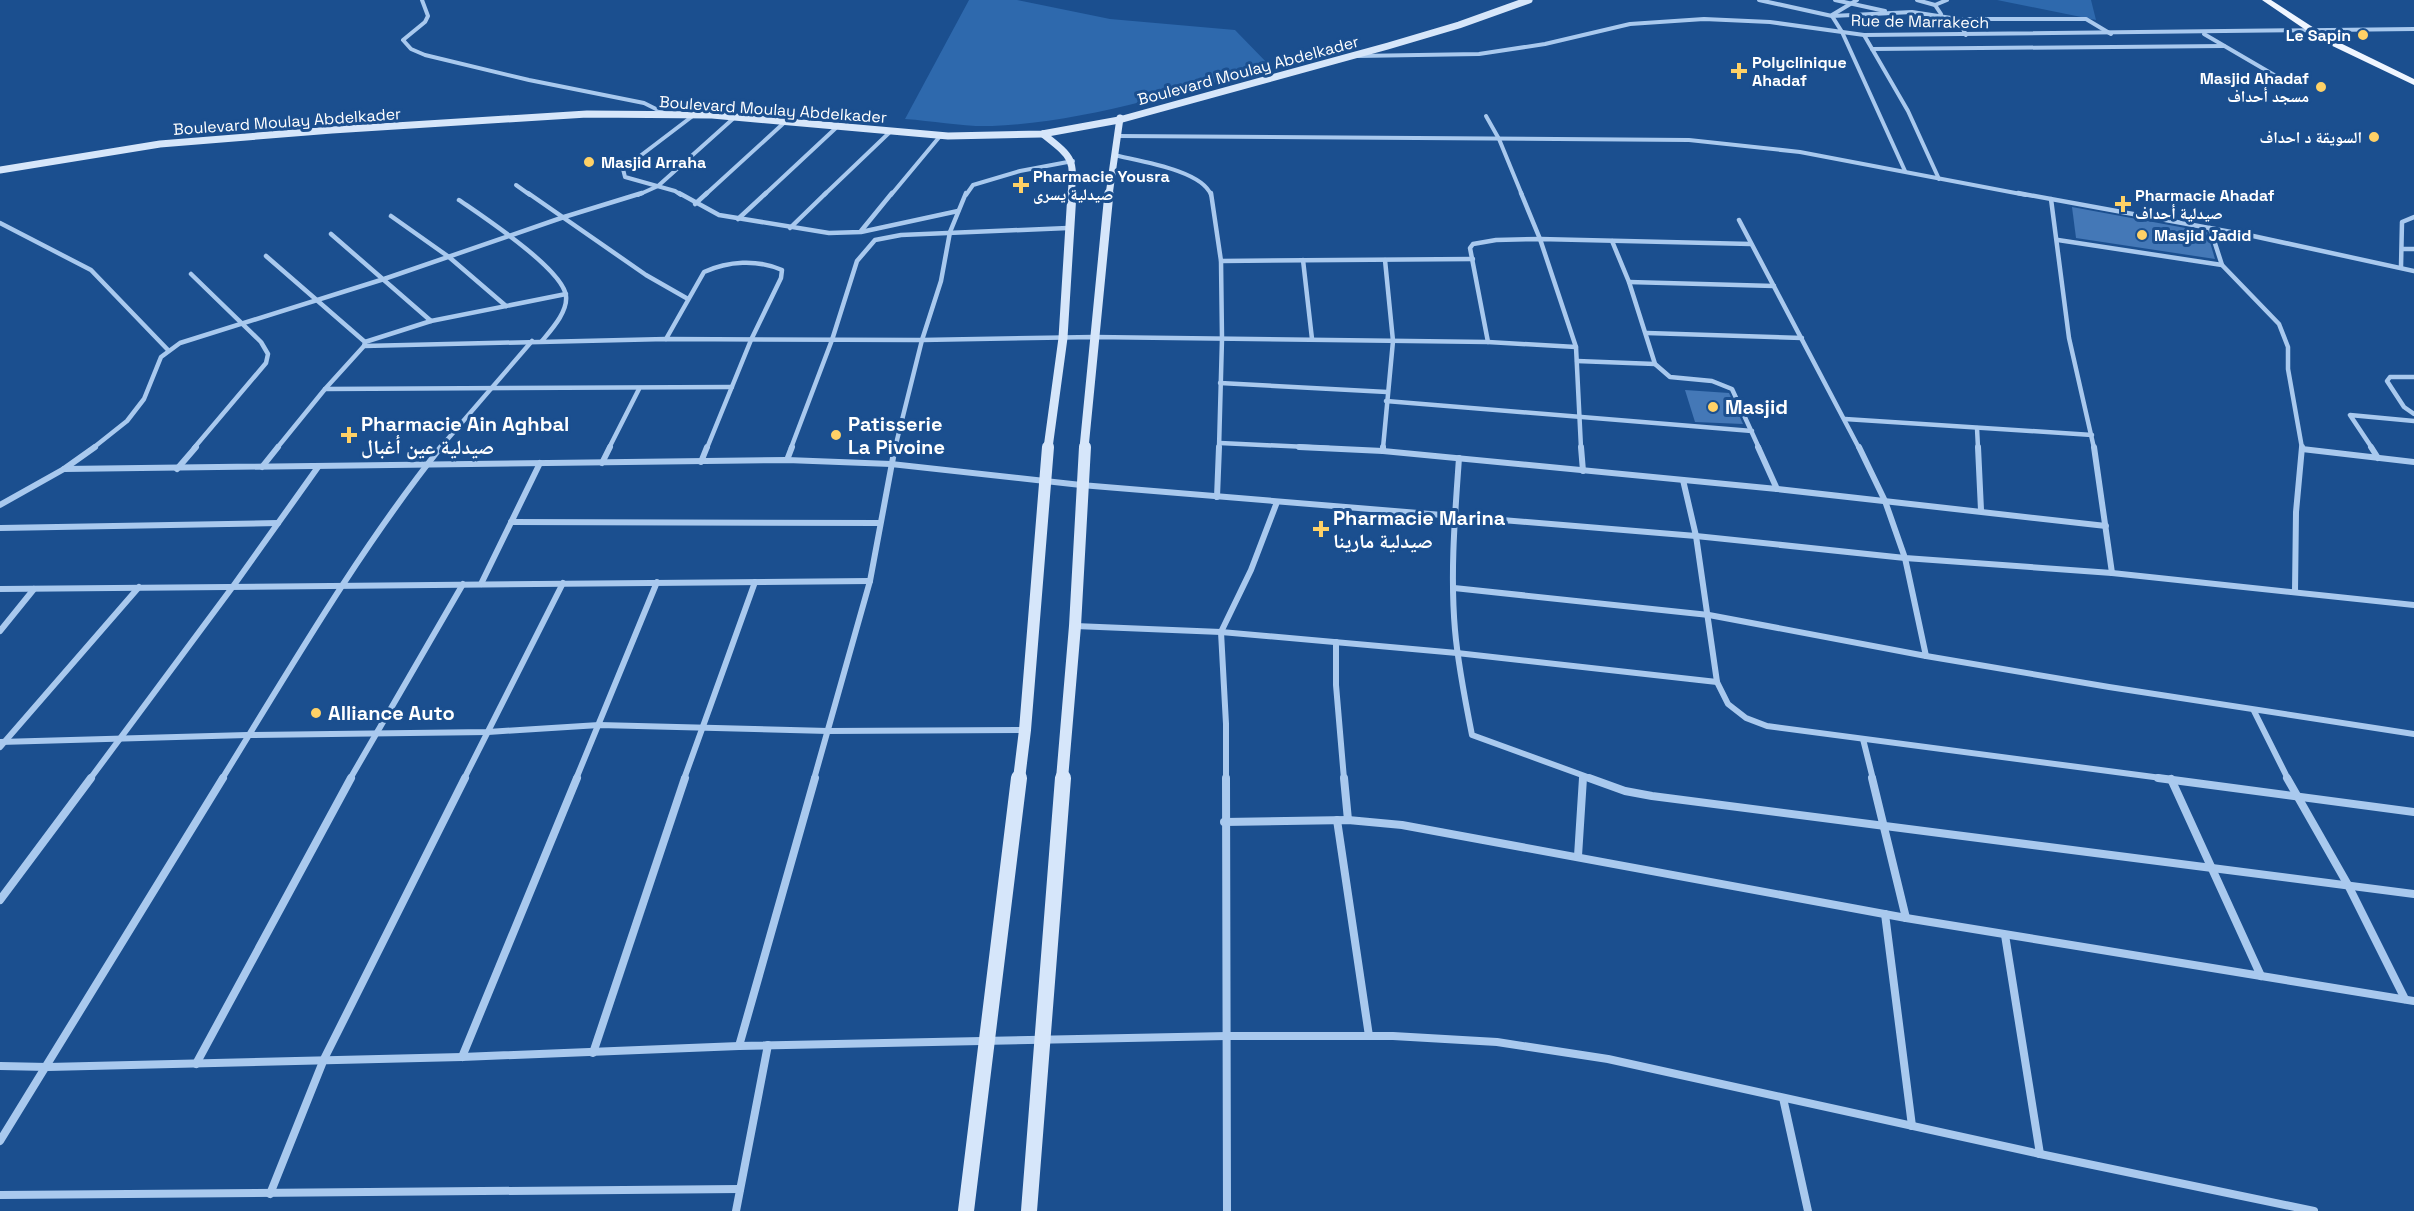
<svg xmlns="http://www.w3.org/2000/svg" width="2414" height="1211" font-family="'Space Grotesk','Noto Naskh Arabic',sans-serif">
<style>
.green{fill:#2e69ad}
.building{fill:#4478b7}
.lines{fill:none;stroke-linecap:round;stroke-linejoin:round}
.street-far3{stroke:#a9c9ee;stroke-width:4}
.street-far2{stroke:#a9c9ee;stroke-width:4.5}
.street-far1{stroke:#a9c9ee;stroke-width:6}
.street{stroke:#a9c9ee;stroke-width:8}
.secondary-far3{stroke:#d6e6fa;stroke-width:7}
.secondary-far2{stroke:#d6e6fa;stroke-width:9}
.secondary-far1{stroke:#d6e6fa;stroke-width:12}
.secondary{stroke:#d6e6fa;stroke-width:16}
.primary{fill:#f0f6ff;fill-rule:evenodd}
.poi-dot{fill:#ffd166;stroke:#1b4f8f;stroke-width:2}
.labels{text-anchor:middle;stroke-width:6;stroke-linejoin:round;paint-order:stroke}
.far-street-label{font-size:16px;fill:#fff;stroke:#1b4f8f}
.far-poi-label{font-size:16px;font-weight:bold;fill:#fff;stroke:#1b4f8f;text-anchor:start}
.poi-label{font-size:20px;font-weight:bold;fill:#fff;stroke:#1b4f8f;text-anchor:start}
</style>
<rect width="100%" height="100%" fill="#1b4f8f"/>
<g class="green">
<path d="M969 0H1017L1110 19 1235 30 1271 67C1180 91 1087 122 992 126 964 127 934 121 905 119Z"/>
<path d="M1997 0H2091L2096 20Z"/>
</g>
<g class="building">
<path d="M2072 207 2207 232 2215 259 2076 238Z"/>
<path d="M1685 390 1729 393 1743 424 1695 422Z"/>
</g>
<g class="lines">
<g class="street-far3">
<path d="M422 0 428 16 425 22 403 40 411 49 425 55 529 80 644 103 664 113"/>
<path d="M1759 0 1832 16 1842 32 1905 171"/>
<path d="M1835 0 1885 11"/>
<path d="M1917 0 1935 5 1941 14"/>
<path d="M1935 5 1947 0"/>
<path d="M1832 15 1857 0"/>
<path d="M1832 16 1912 12 1958 19H2086L2111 34"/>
<path d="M1958 19 1966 35"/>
<path d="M2204 34 2281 79"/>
<path d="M1864 35 1908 111 1939 179"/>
<path d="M1872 49 2224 46"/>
<path d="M1357 56 1479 54 1545 44 1630 24 1704 19 1770 22 1864 35 2414 29"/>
<path d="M1486 116 1499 139 1522 195"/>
<path d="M1118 136 1689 140 1800 152 2026 195"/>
<path d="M1114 155C1138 161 1202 170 1211 195"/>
<path d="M516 185 530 195"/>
<path d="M638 195 658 186 735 117"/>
<path d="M681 195 675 191 625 177 623 169 694 115"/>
<path d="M705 195 786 121"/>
<path d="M764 195 838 126"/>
<path d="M824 195 891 131"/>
<path d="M891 195 941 135"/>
<path d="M966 195 973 185 1020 171 1073 161"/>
</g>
<g class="street-far2">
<path d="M528 193 646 275 688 299"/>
<path d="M679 193 719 215 829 233 861 232 958 211"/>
<path d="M1211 193 1221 261 1222 339 1219 448"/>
<path d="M1521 193 1540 239 1576 347 1581 448"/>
<path d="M2018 193 2253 236 2414 271"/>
<path d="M2051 199 2069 338 2094 448"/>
<path d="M459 200C482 216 563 269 566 296 568 312 551 330 542 341"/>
<path d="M695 204 707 193"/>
<path d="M391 216 449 257 506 306"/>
<path d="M738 219 766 193"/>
<path d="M1739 220 1859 448"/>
<path d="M0 223 91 270 168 350"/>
<path d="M790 228 826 193"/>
<path d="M2210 228 2222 265 2279 324 2288 347V369L2302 448"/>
<path d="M861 231 892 193"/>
<path d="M331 234 431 321 566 294"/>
<path d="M2058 240 2222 265"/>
<path d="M1612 241 1629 282 1655 364 1670 377 1712 381 1732 389 1759 448"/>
<path d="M2403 249H2414"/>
<path d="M266 256 365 342 364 346"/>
<path d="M1303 260 1312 339"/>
<path d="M1221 261 1473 259"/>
<path d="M2401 267 2402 222 2414 217"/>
<path d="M191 274 261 342 268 354 266 363 194 448"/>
<path d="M1629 282 1774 286"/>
<path d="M1647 333 1802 338"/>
<path d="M666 339 704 272C728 261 757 259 782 270L781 278 751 340 707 448"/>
<path d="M365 342 431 321"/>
<path d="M1488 342 1470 248 1473 244 1496 240 1540 239 1751 244"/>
<path d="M1577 361 1655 364"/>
<path d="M2414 377H2390L2387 381 2404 407 2414 414"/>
<path d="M1220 383 1387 392"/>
<path d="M325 389 732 387"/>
<path d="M1386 401 1752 431"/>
<path d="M1845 419 2092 435"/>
<path d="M1977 428 1978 448"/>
<path d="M1220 443 1329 448"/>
<path d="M93 448 127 421 144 399 161 357 180 343 384 279 564 217 642 193"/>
<path d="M277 448 325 389 364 346 666 339 922 340 1094 337 1488 342 1576 347"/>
<path d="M440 448 532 341"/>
<path d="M609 448 639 389"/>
<path d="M791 448 832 340 857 261 875 240 901 235 1068 228"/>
<path d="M895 448 922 340 941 281 950 232 966 193"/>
<path d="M1383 448 1393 341 1385 260"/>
<path d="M2372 448 2350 415 2414 421"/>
</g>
<g class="street-far1">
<path d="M1299 447 1383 451 1777 489 2106 526"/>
<path d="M1581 447 1583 471"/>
<path d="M1758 447 1777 489"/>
<path d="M1859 447 1885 501 1905 558 1926 656"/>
<path d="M1978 447 1981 510"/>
<path d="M2094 447 2112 573"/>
<path d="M2371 447 2378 458"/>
<path d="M2302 449 2414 462"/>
<path d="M1383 451V447"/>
<path d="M1459 458C1455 515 1450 573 1455 630 1458 665 1465 700 1472 735L1593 779"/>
<path d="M787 460 792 447"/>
<path d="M701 462 707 447"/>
<path d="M602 463 610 447"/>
<path d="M262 467 278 447"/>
<path d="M64 469 787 460 891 464 1081 485 1696 536 1905 558 2112 573 2414 605"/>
<path d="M177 469 196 447"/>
<path d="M1683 480 1696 536 1717 682 1728 704 1746 718 1767 726 2169 779"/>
<path d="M1217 497 1219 447"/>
<path d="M0 505 64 469 95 447"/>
<path d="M511 522 879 523"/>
<path d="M0 528 278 523"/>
<path d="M481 584 540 463"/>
<path d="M1454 588 1709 615 1926 656 2109 687 2414 734"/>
<path d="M0 589 870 581"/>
<path d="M2295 591 2296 512 2302 447"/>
<path d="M1075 626 1221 632 1457 653 1717 682"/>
<path d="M0 631 34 589"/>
<path d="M1336 642V685L1344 779"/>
<path d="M2254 711 2288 779"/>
<path d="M1863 739 1873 779"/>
<path d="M0 742 247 735 488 732 599 725 828 731 1025 730"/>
<path d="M0 747 139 587"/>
<path d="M90 779 234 585 318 467"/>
<path d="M222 779C291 667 359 550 441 447"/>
<path d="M350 779 463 584"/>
<path d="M464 779 563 583"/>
<path d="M576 779 657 582"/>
<path d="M684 779 755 582"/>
<path d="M814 779 870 581 895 447"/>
<path d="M1226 779V724L1221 632 1251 570 1277 502"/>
<path d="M1583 779V776"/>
</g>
<g class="street">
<path d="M1226 778 1227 1211"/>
<path d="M1344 778 1348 820"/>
<path d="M1589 778 1625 791 1652 796 2414 894"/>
<path d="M1872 778 1906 918"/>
<path d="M2158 778 2414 812"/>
<path d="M2287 778 2348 885 2405 999"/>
<path d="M2171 779 2261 976"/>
<path d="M1337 820 1369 1036"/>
<path d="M1224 822 1348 820 1402 825 1906 918 2414 1001"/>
<path d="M1578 856 1583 778"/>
<path d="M0 900 91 778"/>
<path d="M1885 914 1912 1126"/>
<path d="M2005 935 2040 1154"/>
<path d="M739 1046 815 778"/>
<path d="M593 1053 685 778"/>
<path d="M462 1057 577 778"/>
<path d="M196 1064 351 778"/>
<path d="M0 1066 48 1067 462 1057 739 1046 1227 1036H1393L1497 1042 1608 1059 2040 1154 2314 1211"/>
<path d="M1783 1098 1808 1211"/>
<path d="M0 1141 223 778"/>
<path d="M270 1194 324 1059 465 778"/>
<path d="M0 1195 740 1189"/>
<path d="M736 1211 768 1045"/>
</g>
<g class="secondary-far3">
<path d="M1043 134C1072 157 1075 158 1071 195"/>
<path d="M0 170 160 144 332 130 587 114 712 115 948 136 1042 134 1119 120 1388 46 1459 25 1529 0"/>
<path d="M1109 195 1120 118"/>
</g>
<g class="secondary-far2">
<path d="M1048 448 1063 338 1072 193"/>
<path d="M1084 448 1109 193"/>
</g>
<g class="secondary-far1">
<path d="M1019 779 1025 730 1048 447"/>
<path d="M1062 779 1075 626 1085 447"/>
</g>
<g class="secondary">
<path d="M966 1211 1019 778"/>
<path d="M1029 1211 1063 778"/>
</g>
<path class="primary" d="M2262 0H2271L2328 37 2414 79V85L2322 41Z"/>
</g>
<g class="poi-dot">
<circle cx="2363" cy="35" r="6"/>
<path d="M1736 62h6v6h6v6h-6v6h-6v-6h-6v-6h6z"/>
<circle cx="2321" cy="87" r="6"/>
<circle cx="2374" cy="137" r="6"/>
<circle cx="589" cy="162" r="6"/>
<path d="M1018 176h6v6h6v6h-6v6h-6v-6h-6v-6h6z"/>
<path d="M2120 195h6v6h6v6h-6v6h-6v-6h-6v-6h6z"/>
<circle cx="2142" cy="235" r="6"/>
<circle cx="1713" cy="407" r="6"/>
<path d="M346 426h6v6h6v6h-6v6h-6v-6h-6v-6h6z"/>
<circle cx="836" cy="435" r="6"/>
<path d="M1318 520h6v6h6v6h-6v6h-6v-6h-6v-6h6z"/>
<circle cx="316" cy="713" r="6"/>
</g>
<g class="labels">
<g class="far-street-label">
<text transform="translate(1920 21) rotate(1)" y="6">Rue de Marrakech</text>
<text transform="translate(1248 70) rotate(-15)" y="6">Boulevard Moulay Abdelkader</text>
<text transform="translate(773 109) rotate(4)" y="6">Boulevard Moulay Abdelkader</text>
<text transform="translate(287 121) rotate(-4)" y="6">Boulevard Moulay Abdelkader</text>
</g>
<g class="far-poi-label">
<text x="2351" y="41" text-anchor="end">Le Sapin</text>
<text x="1752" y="68">Polyclinique<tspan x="1752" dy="18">Ahadaf</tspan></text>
<text x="2309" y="84" text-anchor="end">Masjid Ahadaf<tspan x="2309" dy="18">مسجد أحداف</tspan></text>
<text x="2362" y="143" text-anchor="end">السويقة د احداف</text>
<text x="601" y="168">Masjid Arraha</text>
<text x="1033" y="182">Pharmacie Yousra<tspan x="1033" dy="18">صيدلية يسرى</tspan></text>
<text x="2135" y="201">Pharmacie Ahadaf<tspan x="2135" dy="18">صيدلية أحداف</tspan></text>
<text x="2154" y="241">Masjid Jadid</text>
</g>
<g class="poi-label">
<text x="1725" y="414">Masjid</text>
<text x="361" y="431">Pharmacie Ain Aghbal<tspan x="361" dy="23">صيدلية عين أغبال</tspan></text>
<text x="848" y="431">Patisserie<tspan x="848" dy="23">La Pivoine</tspan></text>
<text x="1333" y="525">Pharmacie Marina<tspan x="1333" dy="23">صيدلية مارينا</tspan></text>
<text x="328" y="720">Alliance Auto</text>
</g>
</g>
</svg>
